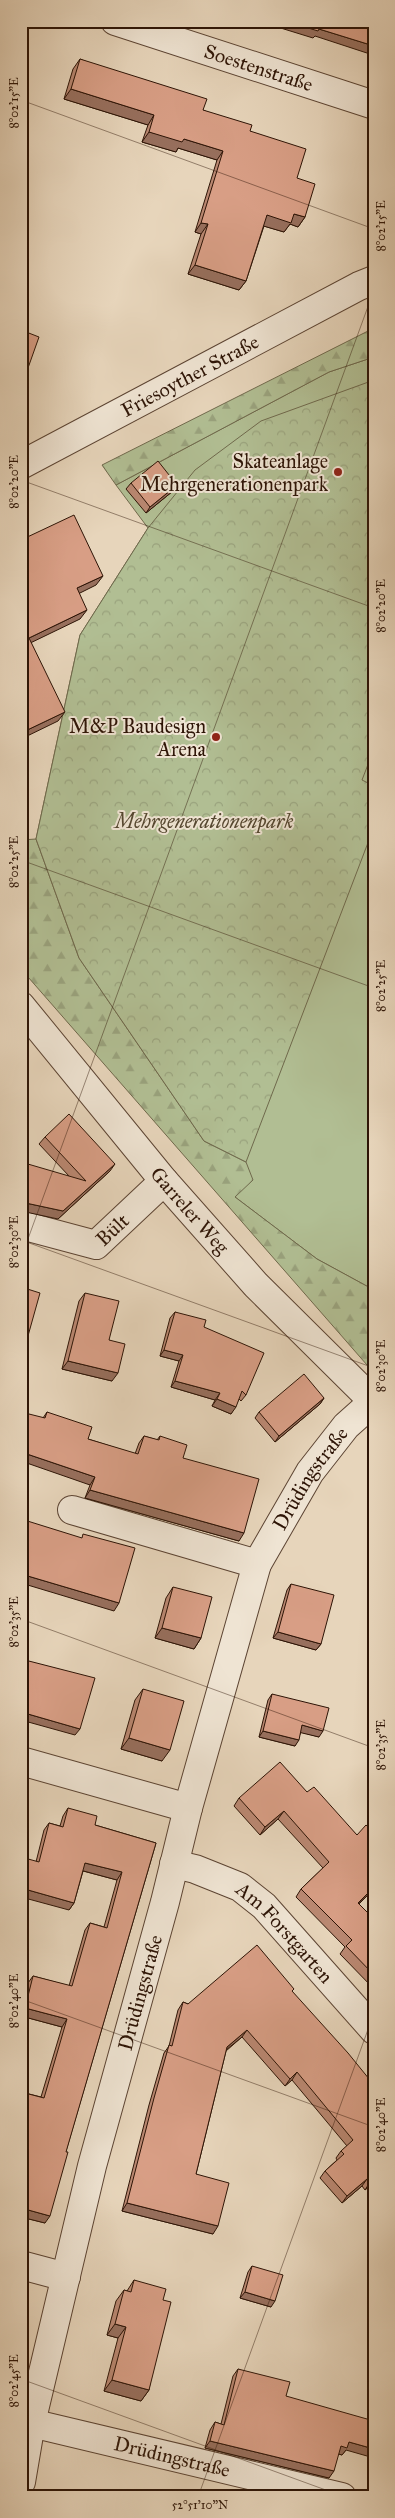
<svg xmlns="http://www.w3.org/2000/svg" width="395" height="2518" font-family="'IM FELL Great Primer',serif">
<style>
.green{fill:#b1be93;stroke:#6f694c}
.forest{fill:url(#forest-firs);stroke:#6f694c}
.park{fill:url(#park-crowns);stroke:#6f694c}
.lines{fill:none;stroke-linecap:round;stroke-linejoin:round}
.minor-casing{stroke:#5c4433;stroke-width:30}
.tertiary-casing{stroke:#5c4433;stroke-width:30}
.minor{stroke:#efe4d3;stroke-width:28}
.tertiary{stroke:#efe4d3;stroke-width:28}
.wall{fill:#ba8872;stroke:#2d1406}
.shaded-wall{fill:#976f5d;stroke:#2d1406}
.building{fill:#d89e85;stroke:#2d1406}
.ticks{fill:none;stroke:#2d1406;stroke-width:1;stroke-opacity:0.45}
.poi-dot{fill:#8f2418;stroke:#efe4d3;stroke-width:2}
.labels{text-anchor:middle;stroke-width:4;stroke-linejoin:round;paint-order:stroke}
.street-label{font-size:20px;fill:#2d1406;stroke:#efe4d3}
.poi-label{font-size:20px;fill:#2d1406;stroke:#efe4d3;text-anchor:end}
.park-label{font-size:20px;font-style:italic;fill:#554730;stroke:#efe4d3}
.neatline{fill:none;stroke:#2d1406;stroke-width:2}
.ticks-label{font-size:12px;text-anchor:middle;fill:#2d1406}
</style>
<defs>
<pattern id="forest-firs" width="22" height="20" patternUnits="userSpaceOnUse" patternTransform="scale(1.25)"><rect width="22" height="20" fill="#b1be93"/><path d="M5 1l3.5 6h-7zM16 11l3.5 6h-7z" fill="#99a27d"/></pattern>
<pattern id="park-crowns" width="20" height="18" patternUnits="userSpaceOnUse" patternTransform="scale(1.25)"><rect width="20" height="18" fill="#b1be93"/><path d="M2 6a3 3 0 1 1 6 0M12 15a3 3 0 1 1 6 0" fill="none" stroke="#99a27d"/></pattern>
</defs>
<rect width="100%" height="100%" fill="#e7d5bb"/>
<filter id="stains"><feTurbulence type="fractalNoise" baseFrequency=".004" numOctaves="4"/><feColorMatrix values="0 0 0 0 .2 0 0 0 0 .09 0 0 0 0 .02 0 0 0 .5 -.17"/></filter>
<radialGradient id="worn" r=".72"><stop offset=".6" stop-color="#630" stop-opacity="0"/><stop offset="1" stop-color="#630" stop-opacity=".3"/></radialGradient>
<path class="green" d="M374 357V1290L317 1259 235 1197 36 839 80 635 148 528 116 485 329 372Z"/>
<g class="forest">
<path d="M374 328V357L329 372 116 485 102 465Z"/>
<path d="M36 839 79 958 204 1141 246 1162 253 1180 235 1197 317 1259 374 1290V1373L21 969V840Z"/>
</g>
<path class="park" d="M374 380V749L362 780 374 786V827L246 1162 204 1141 79 958 36 839 80 635 148 528 195 470 261 421Z"/>
<g class="lines">
<defs>
<g id="minor">
<path id="s1" d="M21 1006 164 1181 256 1285 374 1402"/>
<path id="s2" d="M21 1225 96 1245 164 1181"/>
<path d="M72 1510 257 1564"/>
<path d="M21 1761 188 1808"/>
<path id="s3" d="M174 1864 195 1869 240 1887 264 1906 374 2030"/>
<path d="M21 2265 66 2277"/>
<path id="s4" d="M31 2423 342 2497"/>
<path id="s5" d="M21 2482 31 2423 92 2166 165 1902 188 1808 257 1564 310 1472 346 1426 374 1401"/>
</g>
<g id="tertiary">
<path id="s6" d="M115 21 374 105"/>
<path id="s7" d="M21 465 359 286 374 280"/>
</g>
</defs>
<use href="#minor" class="minor-casing"/>
<use href="#tertiary" class="tertiary-casing"/>
<use href="#minor" class="minor"/>
<use href="#tertiary" class="tertiary"/>
</g>
<g class="wall">
<path d="M80 59 203 110 250 131 297 178 305 217 298 227 290 224 284 232 264 226 246 281 239 290 188 274 201 234 195 232 217 160 178 148 176 152 142 142 148 125 64 99 73 69Z"/>
<path d="M131 483 177 485 173 491 146 513 126 489Z"/>
<path d="M45 1137 110 1171 58 1219 69 1176 39 1144Z"/>
<path d="M85 1293 109 1340 112 1381 62 1369 79 1301Z"/>
<path d="M175 1312 204 1327 246 1395 241 1401 239 1399 231 1414 212 1406 215 1400 171 1387 179 1361 160 1356 170 1318Z"/>
<path d="M324 1398 320 1404 275 1442 255 1418 259 1412Z"/>
<path d="M47 1412 88 1439 135 1454 139 1443 144 1436 157 1440 160 1436 183 1458 239 1541 85 1498 90 1485 43 1418Z"/>
<path d="M291 1584 321 1644 316 1650 273 1638 287 1590Z"/>
<path d="M173 1587 201 1638 194 1649 155 1638 166 1598Z"/>
<path d="M143 1689 162 1761 121 1749 135 1700Z"/>
<path d="M272 1694 319 1737 301 1732 295 1746 259 1737 268 1700Z"/>
<path d="M307 1792 357 1835 374 1832V1889L359 1904 374 1919V1989L340 1954 345 1947 296 1897 301 1889 323 1868 278 1819 260 1835 234 1806 239 1798Z"/>
<path d="M68 1808 95 1825 156 1843 45 2223 21 2217V2092L41 2097 62 2027 21 2016V2008L28 1983 33 1976 69 1986 85 1930 90 1923 104 1927 117 1880 83 1871 74 1903 69 1910 36 1862 44 1830 49 1823 60 1826 63 1816Z"/>
<path d="M292 1992 372 2087 374 2182 365 2190 362 2186 342 2203 320 2178 325 2171 337 2160 336 2158 341 2151 347 2146 292 2080 285 2086 242 2037 226 2051 196 2174 213 2234 122 2211 149 2105 164 2053 169 2046 178 2010 183 2002 188 2004Z"/>
<path d="M252 2266 271 2307 240 2298 248 2272Z"/>
<path d="M134 2280 163 2300 149 2390 141 2401 104 2391 118 2338 107 2335 116 2301 124 2290 127 2291Z"/>
<path d="M238 2369 286 2396 346 2450 342 2455 338 2454 329 2478 205 2448 210 2430 215 2422 221 2424 233 2376Z"/>
</g>
<g class="shaded-wall">
<path d="M258 21H286L319 29 374 46V54L373 55 315 36 313 38Z"/>
<path d="M71 89 154 115 148 125 64 99Z"/>
<path d="M149 132 184 139 223 151 217 160 178 148 176 152 142 142Z"/>
<path d="M294 214 305 217 298 227 290 224 284 232 260 225 267 215Z"/>
<path d="M201 223 208 224 201 234 195 232Z"/>
<path d="M195 265 246 281 239 290 188 274Z"/>
<path d="M21 365 28 368 22 376H21Z"/>
<path d="M26 424 21 431V427Z"/>
<path d="M177 485 173 491 146 513 150 507Z"/>
<path d="M103 576 96 585 70 598 77 588Z"/>
<path d="M87 610 80 619 22 647 29 638Z"/>
<path d="M65 712 58 721 21 739V733Z"/>
<path d="M115 1164 110 1171 58 1219 21 1211V1202L63 1211Z"/>
<path d="M23 1342 26 1343 21 1350V1344Z"/>
<path d="M164 1350 183 1355 179 1361 160 1356Z"/>
<path d="M68 1361 118 1373 112 1381 62 1369Z"/>
<path d="M175 1381 220 1393 215 1400 171 1387Z"/>
<path d="M324 1398 320 1404 275 1442 279 1436Z"/>
<path d="M217 1399 236 1407 231 1414 212 1406Z"/>
<path d="M21 1452 95 1477 90 1485 21 1461Z"/>
<path d="M90 1490 244 1533 239 1541 85 1498Z"/>
<path d="M21 1574 119 1603 114 1611 21 1583Z"/>
<path d="M162 1628 201 1638 194 1649 155 1638Z"/>
<path d="M278 1632 321 1644 316 1650 273 1638Z"/>
<path d="M21 1712 80 1729 75 1735 21 1720Z"/>
<path d="M302 1725 323 1731 319 1737 298 1732Z"/>
<path d="M263 1731 299 1740 295 1746 259 1737Z"/>
<path d="M129 1738 170 1750 162 1761 121 1749Z"/>
<path d="M284 1811 278 1819 260 1835 265 1827Z"/>
<path d="M85 1863 122 1872 117 1880 80 1870Z"/>
<path d="M374 1887V1889L352 1910 358 1903Z"/>
<path d="M21 1888 74 1903 69 1910 21 1897Z"/>
<path d="M25 2008 67 2019 62 2027 21 2016V2013Z"/>
<path d="M247 2030 242 2037 221 2054 227 2047Z"/>
<path d="M297 2072 292 2080 285 2086 290 2079Z"/>
<path d="M367 2179 362 2186 342 2203 347 2196Z"/>
<path d="M374 2179V2182L365 2190 370 2182Z"/>
<path d="M127 2203 218 2226 213 2234 122 2211Z"/>
<path d="M21 2208 50 2216 45 2223 21 2217Z"/>
<path d="M245 2292 275 2301 271 2307 240 2298Z"/>
<path d="M115 2324 126 2327 118 2338 107 2335Z"/>
<path d="M112 2380 149 2390 141 2401 104 2391Z"/>
<path d="M210 2441 334 2471 329 2478 205 2448Z"/>
<path d="M349 2442 374 2449V2458L346 2450 342 2455 336 2453 341 2446Z"/>
</g>
<g class="building">
<path d="M286 21H374V46L319 29 318 31Z"/>
<path d="M80 59 207 99 203 110 252 125 250 131 306 149 297 178 315 184 305 217 294 214 291 223 267 215 246 281 195 265 208 224 201 223 223 151 184 139 182 142 149 132 154 115 71 89Z"/>
<path d="M21 330 39 337 28 368 21 365Z"/>
<path d="M21 414 26 424 21 427Z"/>
<path d="M158 461 177 485 150 507 131 483Z"/>
<path d="M74 515 103 576 77 588 87 610 29 638 65 712 21 733V540Z"/>
<path d="M69 1114 115 1164 63 1211 21 1202V1162L86 1181 45 1137Z"/>
<path d="M21 1287 40 1293 26 1343 23 1342 21 1347Z"/>
<path d="M85 1293 119 1301 109 1340 125 1344 118 1373 68 1361Z"/>
<path d="M175 1312 206 1320 204 1327 264 1353 246 1395 242 1391 236 1407 217 1399 220 1393 175 1381 183 1355 164 1350Z"/>
<path d="M304 1374 324 1398 279 1436 259 1412Z"/>
<path d="M21 1412 45 1418 47 1412 92 1427 88 1439 138 1454 144 1436 159 1440 160 1436 187 1445 183 1458 259 1479 244 1533 90 1490 95 1477 21 1452Z"/>
<path d="M21 1519 82 1538 83 1534 135 1548 119 1603 21 1574Z"/>
<path d="M291 1584 334 1595 321 1644 278 1632Z"/>
<path d="M173 1587 212 1597 201 1638 162 1628Z"/>
<path d="M21 1659 95 1678 80 1729 21 1712Z"/>
<path d="M143 1689 184 1701 170 1750 129 1738Z"/>
<path d="M272 1694 329 1708 323 1731 302 1725 299 1740 263 1731Z"/>
<path d="M280 1762 307 1792 314 1787 357 1835 366 1825 374 1832V1887L358 1903 374 1919V1975L346 1946 352 1940 301 1889 329 1862 284 1811 265 1827 239 1798Z"/>
<path d="M68 1808 97 1816 95 1825 156 1843 66 2152H68L50 2216 21 2208V2092L44 2098 67 2019 25 2008 33 1976 72 1986 90 1923 107 1928 122 1872 85 1863 74 1903 21 1888V1857L39 1862 49 1823 63 1827Z"/>
<path d="M257 1945 294 1989 292 1991 348 2053 374 2085 372 2086 374 2088V2179L370 2182 367 2179 347 2196 325 2171 344 2154 341 2151 353 2140 297 2072 290 2079 247 2030 227 2047 196 2174 229 2183 218 2226 127 2203 154 2098 169 2045 172 2046 183 2002 188 2004Z"/>
<path d="M252 2266 283 2275 275 2301 245 2292Z"/>
<path d="M134 2280 166 2289 163 2300 171 2302 149 2390 112 2380 126 2327 115 2324 124 2290 131 2292Z"/>
<path d="M21 2294 26 2295 21 2313Z"/>
<path d="M238 2369 290 2382 286 2396 374 2421V2449L349 2442 347 2448 341 2446 334 2471 210 2441 215 2422 224 2425Z"/>
</g>
<path class="ticks" d="M21 100 374 229M21 480 374 608M21 860 374 988M21 1240 374 1368M21 1258 374 290M21 1619 374 1748M21 1999 374 2127M21 2379 345 2497M198 2497 374 2013"/>
<g class="poi-dot">
<circle cx="338" cy="472" r="5"/>
<circle cx="216" cy="737" r="5"/>
</g>
<g class="labels">
<g class="street-label">
<text dy="7" stroke="none"><textPath href="#s6" startOffset="151">Soestenstraße</textPath></text>
<text dy="7" stroke="none"><textPath href="#s7" startOffset="191">Friesoyther Straße</textPath></text>
<text dy="7" stroke="none"><textPath href="#s1" startOffset="265">Garreler Weg</textPath></text>
<text dy="7" stroke="none"><textPath href="#s2" startOffset="100">Bült</textPath></text>
<text dy="7" stroke="none"><textPath href="#s5" startOffset="1049">Drüdingstraße</textPath></text>
<text dy="7" stroke="none"><textPath href="#s3" startOffset="134">Am Forstgarten</textPath></text>
<text dy="7" stroke="none"><textPath href="#s5" startOffset="504">Drüdingstraße</textPath></text>
<text dy="7" stroke="none"><textPath href="#s4" startOffset="145">Drüdingstraße</textPath></text>
</g>
<g class="poi-label">
<text x="328" y="468">Skateanlage<tspan x="328" dy="23">Mehrgenerationenpark</tspan></text>
<text x="206" y="733">M&amp;P Baudesign<tspan x="206" dy="23">Arena</tspan></text>
</g>
<g class="park-label">
<text x="204" y="828">Mehrgenerationenpark</text>
</g>
</g>
<rect width="395" height="2518" fill="none" stroke="#e7d5bb" stroke-width="55"/>
<rect x="28" y="28" width="340" height="2462" class="neatline"/>
<g class="ticks-label">
<text transform="translate(14 103) rotate(-90)" y="4">8°02'15"E</text>
<text transform="translate(381 226) rotate(-90)" y="4">8°02'15"E</text>
<text transform="translate(14 482) rotate(-90)" y="4">8°02'20"E</text>
<text transform="translate(381 606) rotate(-90)" y="4">8°02'20"E</text>
<text transform="translate(14 862) rotate(-90)" y="4">8°02'25"E</text>
<text transform="translate(381 986) rotate(-90)" y="4">8°02'25"E</text>
<text transform="translate(14 1242) rotate(-90)" y="4">8°02'30"E</text>
<text transform="translate(381 1366) rotate(-90)" y="4">8°02'30"E</text>
<text transform="translate(14 1622) rotate(-90)" y="4">8°02'35"E</text>
<text transform="translate(381 1745) rotate(-90)" y="4">8°02'35"E</text>
<text transform="translate(14 2001) rotate(-90)" y="4">8°02'40"E</text>
<text transform="translate(381 2125) rotate(-90)" y="4">8°02'40"E</text>
<text transform="translate(14 2381) rotate(-90)" y="4">8°02'45"E</text>
<text x="200" y="2509">52°51'10"N</text>
</g>
<rect width="100%" height="100%" filter="url(#stains)"/>
<rect width="100%" height="100%" fill="url(#worn)"/>
</svg>
